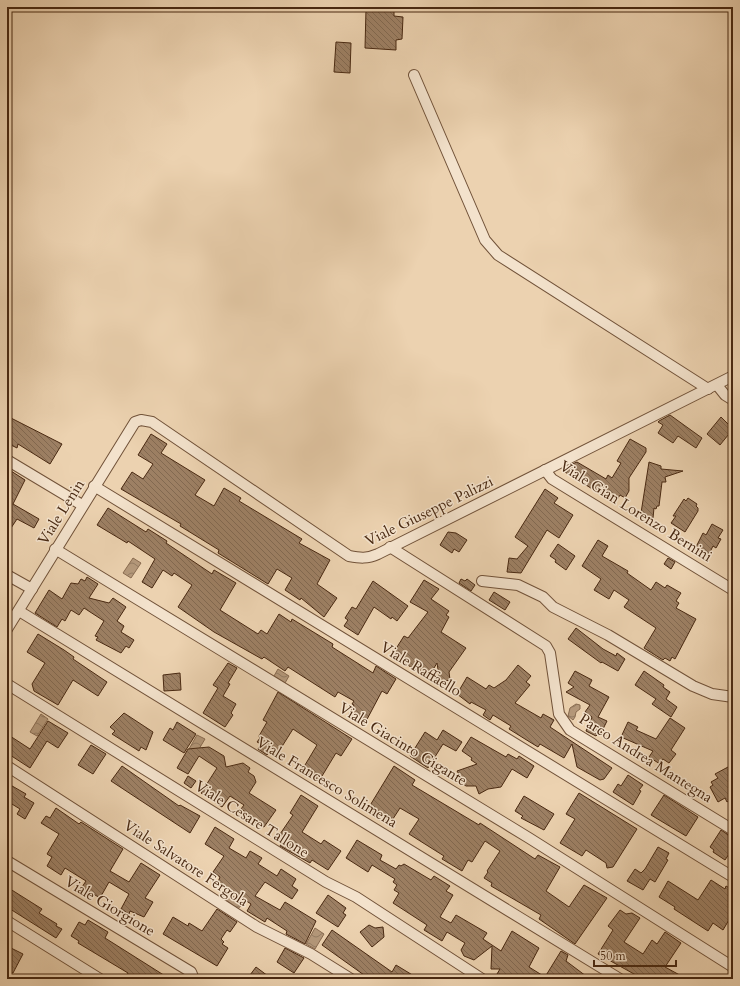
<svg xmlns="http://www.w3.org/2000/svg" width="740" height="986" font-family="Cardo,serif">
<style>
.water{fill:url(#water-waves);stroke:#896b50}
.building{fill:url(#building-back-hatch);stroke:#482811}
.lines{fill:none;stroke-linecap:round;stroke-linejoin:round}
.minor-casing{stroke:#715239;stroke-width:12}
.minor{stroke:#f3e2cc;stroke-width:10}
.labels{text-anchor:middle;stroke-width:3;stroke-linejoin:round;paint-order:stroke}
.street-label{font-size:15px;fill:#482811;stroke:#f3e2cc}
</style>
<defs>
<pattern id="water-waves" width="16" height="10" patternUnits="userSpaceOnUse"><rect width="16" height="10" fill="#b4987a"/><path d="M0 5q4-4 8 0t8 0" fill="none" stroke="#947c63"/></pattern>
<pattern id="building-back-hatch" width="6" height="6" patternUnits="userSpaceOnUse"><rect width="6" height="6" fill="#9d8064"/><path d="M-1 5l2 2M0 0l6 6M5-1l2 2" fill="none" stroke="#826951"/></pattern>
</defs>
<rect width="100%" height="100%" fill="#ecd2b0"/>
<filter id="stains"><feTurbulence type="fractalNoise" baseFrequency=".005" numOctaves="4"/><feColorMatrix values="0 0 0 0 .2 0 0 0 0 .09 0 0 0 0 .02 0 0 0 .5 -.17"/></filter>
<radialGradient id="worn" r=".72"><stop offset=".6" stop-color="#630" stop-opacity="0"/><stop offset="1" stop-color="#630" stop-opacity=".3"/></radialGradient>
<g class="water">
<path d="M133 558 141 563 131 578 123 573Z"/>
<path d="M278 669 289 676 285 683 274 676Z"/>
<path d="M576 704 580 705V709L576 712 575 717 573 720 568 716 570 708Z"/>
<path d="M41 714 48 719 37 736 30 732Z"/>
<path d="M197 735 205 739 196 754 189 749Z"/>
<path d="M226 891 243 903 238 909 222 897Z"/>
<path d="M315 928 324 934 315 949 306 944Z"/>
</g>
<g class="building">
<path d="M366 9 394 10V16L403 17 402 39 396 40V50L365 48Z"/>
<path d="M336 42 351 43 350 73 334 72Z"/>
<path d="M670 415 702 438 696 448 678 436 673 443 658 433 663 425 658 422 659 421Z"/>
<path d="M7 416 62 444 50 464 18 444 17 448 7 443Z"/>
<path d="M721 417 733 429 720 445 707 434Z"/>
<path d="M151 434 167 444 161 453 205 480 195 495 214 506 224 488 241 498 239 501 302 539 299 543 330 560 317 584 337 598 324 617 301 598 300 600 285 590 292 578 277 569 268 584 218 553 219 550 180 526 181 524 121 489 132 472 143 479 153 464 138 455Z"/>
<path d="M630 439 646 448V452L629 478V491L625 498 620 495 615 503 565 472 570 465 577 462 606 479 608 475 612 478 621 463 617 461Z"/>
<path d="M649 462 661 466V469L683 471 665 477 666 482H662L659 506H657L656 509 654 508 653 518 642 515 641 513Z"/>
<path d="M11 471 25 480 13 504 39 519 34 528 17 519 7 534V477Z"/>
<path d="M545 489 558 498 554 503 573 515 559 538 547 530 521 573 507 572 509 558 517 559 528 546 515 537Z"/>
<path d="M688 498 697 504 696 506 698 508V511L685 532 671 523 676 516H673L684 499 686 501Z"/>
<path d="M108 508 146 532 148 529 167 541 166 543 212 574 214 570 236 583 220 610 258 634 261 630 267 634 279 614 291 622 292 619 333 644 332 647 373 673 376 666 396 679 387 694 382 691 364 725 348 716 354 705 352 704 354 701 338 692 335 697 288 667 285 671 264 657 262 659 214 632 178 607 192 585 174 573 172 576 163 570 152 588 142 582 155 559 128 541 127 543 97 525Z"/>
<path d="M712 524 723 530 718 538 721 539 716 548 713 546 708 556 695 549 703 533 706 535Z"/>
<path d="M448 532 456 533 467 540 459 552 454 549 452 553 440 545Z"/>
<path d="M598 540 608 546 602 556 628 571 627 573 651 590 656 582 665 588 667 585 681 593 676 601 679 603 676 608 696 619 675 659 672 657 670 661 665 658 663 660 644 648 656 628 624 607 629 600 614 590 609 599 594 590 601 579 582 566Z"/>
<path d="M558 544 575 556 566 570 555 562 556 560 550 556Z"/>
<path d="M668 558 675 562 671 569 664 564Z"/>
<path d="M87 577 98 584 89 598 109 603 113 598 126 607 117 621 124 626 121 632 134 640 129 648 126 646 121 653 96 640 98 637 95 636 104 621 84 608 79 615 71 610 65 621 62 619 57 627 35 613 49 590 62 599 71 583 78 584 81 579 85 581Z"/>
<path d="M461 579 465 581 467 579 475 585 471 591 459 583Z"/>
<path d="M424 580 439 589 431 599 449 611 446 615 449 617 441 632 466 648 449 672 450 680 440 682 437 663 428 678 392 655 404 636 408 638 428 612 410 602Z"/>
<path d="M373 581 408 606 397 621 392 617 391 619 374 607 358 635 344 626 348 620 345 618 352 607 356 609Z"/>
<path d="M494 592 510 602 505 610 489 600Z"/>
<path d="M576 628 603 649 616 656 617 653 625 659 618 671 602 662 601 663 568 639Z"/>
<path d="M38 634 64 650 74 657 73 659 107 682 98 696 73 680 58 705 34 691 32 684 45 663 27 652Z"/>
<path d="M228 663 237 668 228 683 230 684 223 696 236 704 231 713 233 715 225 727 203 713 218 688 213 685Z"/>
<path d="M518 665 531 676 526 682 530 685 515 703 541 718 543 714 554 720 550 727 612 768 604 779 600 780 577 767 572 744 564 758 540 744 538 747 525 739 509 729 511 726 493 715 490 720 483 715 486 710 471 702 470 704 457 694 467 677 486 689 489 685 494 688 506 680Z"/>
<path d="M575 671 592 680 589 686 609 697 598 717 607 721 600 735 598 734 596 736 586 731 592 717 585 712 590 705 566 692 574 687 568 683Z"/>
<path d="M644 671 664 685 663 687 670 692 666 699 677 707 671 717 652 704 656 699 635 685Z"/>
<path d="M180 673 181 690 164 691 163 675Z"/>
<path d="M278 692 352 739 341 756 336 753 319 781 302 770 317 745 293 729 276 756 269 752 267 755 258 749 261 744 257 742 260 738 259 736 267 722 263 720Z"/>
<path d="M124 713 153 732 146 750 141 747 139 751 112 734 115 731 110 727Z"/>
<path d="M670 718 685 728 671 750 676 754 669 763 663 759 660 764 649 757 653 751 621 737 628 722 638 727 636 730 656 739Z"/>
<path d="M48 721 68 733 58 748 47 741 30 768 7 753V734L30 749Z"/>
<path d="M177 722 196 734 184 753 163 740 170 728 173 730Z"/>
<path d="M443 730 462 742 456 751 443 744 428 768 410 756 425 732 437 740Z"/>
<path d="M471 737 506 757 508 754 517 759 519 756 534 766 527 778 512 769 501 787 488 789 479 794 476 786H466L457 780 460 776 457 771 477 764 471 760 472 758 462 751Z"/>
<path d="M91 745 106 754 93 774 78 765Z"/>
<path d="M209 747 224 756 226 767 243 763 250 768 248 772 254 776 256 782 249 793 276 810 264 827 244 817 247 813 241 809 244 805 230 796 222 807 201 793 217 768 199 756 188 774 177 768 188 749Z"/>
<path d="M122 766 179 806 180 805 200 816 190 833 111 781Z"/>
<path d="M394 766 415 780 412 785 479 825 480 823 535 859 538 855 560 867 546 891 569 907 584 885 607 898 575 944 539 919 541 915 491 886 492 883 484 878 488 872 487 871 500 851 485 841 472 862 468 860 462 871 442 859 444 856 409 834 419 819 400 808 389 825 366 812Z"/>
<path d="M728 767 733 776V798L727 802 725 798 718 802 710 787 713 785 711 782 718 778 715 774Z"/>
<path d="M628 775 643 785 639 790 641 791 633 805 613 792 618 784 621 786Z"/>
<path d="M188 776 196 781 191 788 184 783Z"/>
<path d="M7 783 26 794 24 797 34 803 25 819 17 814 20 809 7 801Z"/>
<path d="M579 793 637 829 613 867 607 868 606 863 586 850 582 856 560 843 575 819 566 814Z"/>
<path d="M301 795 318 806 302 832 321 844 324 840 341 851 328 870 312 860 310 863 280 846 283 841 278 837 293 815 290 813Z"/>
<path d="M664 795 698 817 686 836 651 815Z"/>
<path d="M524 796 554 814 544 830 521 818 523 816 515 811Z"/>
<path d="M56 808 79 824 81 822 123 849 110 871 129 882 141 863 160 875 145 898 153 902 144 917 130 911 129 914 121 909 129 894 109 882 100 898 82 887 86 881 65 868 61 875 47 866 52 857 47 854 59 834 41 823 46 816 50 818Z"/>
<path d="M215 827 234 839 229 848 246 858 250 851 262 858 258 864 277 876 281 869 296 879 292 886 298 890 292 899 265 882 255 896 280 910 285 902 316 921 305 944 286 934 287 931 267 918 265 922 247 911 251 904 218 882 220 877 213 872 224 856 205 844Z"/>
<path d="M721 830 733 838V848L725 860 713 852 714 850 710 847Z"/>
<path d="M357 840 382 855 380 860 396 869 399 865 401 866 404 864 431 880 434 876 450 886 446 891 453 895 440 917 451 923 456 915 487 933 483 939 501 951 512 931 539 948 529 967 545 977 561 951 568 955 566 961 590 979H494L500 969H491L492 946 474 960 464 956 461 950 465 943 447 932 442 941 424 930 427 925 393 903 399 893 394 890 397 885 393 882 395 879 372 865 368 872 346 858Z"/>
<path d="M658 847 669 853 666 859 668 860 655 882 650 879 643 890 627 881 635 869 641 873 645 869Z"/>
<path d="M711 880 725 889 726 886 733 890V897L728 905 733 908V913L723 930 713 923 708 931 674 909 675 907 659 897 668 881 698 900Z"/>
<path d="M7 887 42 909 39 913 57 924 56 926 62 929 56 938 7 907Z"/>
<path d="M328 895 346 908 343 913 346 915 338 927 316 913Z"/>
<path d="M217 909 237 922 230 932 227 930 221 939 224 942 222 944 228 948 217 966 163 934 173 917 188 926 189 923 202 931Z"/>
<path d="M620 910 626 914 632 913 640 918 624 942 643 954 652 940 657 944 665 932 681 943 665 967 687 979H643L598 954 613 930 608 926Z"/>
<path d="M88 920 108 932 105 938 170 979H125L128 973 78 943 79 941 71 936 79 922 85 925Z"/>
<path d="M369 925 375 928 383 927 384 937 372 947 360 932Z"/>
<path d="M332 930 392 972 396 965 419 979H361L364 975 322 945Z"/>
<path d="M7 946 23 954 13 973 7 970Z"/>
<path d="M285 948 304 958 294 973 277 962Z"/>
<path d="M256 967 272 979H247Z"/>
</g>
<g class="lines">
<defs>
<g id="minor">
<path d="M414 75 485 240 498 255 708 389"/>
<path d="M717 385 725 395 733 400"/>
<path d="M7 460 82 505"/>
<path d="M545 470 552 479 733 590"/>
<path d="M94 486 733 877"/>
<path d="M390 547 546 646 550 653 559 714 570 730 733 830"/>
<path d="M55 549 529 838 733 967"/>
<path d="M7 575 32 589"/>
<path d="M482 581 518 585 543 597 553 607 608 635 693 686 712 694 733 697"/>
<path d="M19 611 620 979"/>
<path d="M7 629 135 422 141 420 152 422 349 556C360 558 367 559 378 554L733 376"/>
<path d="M7 684 326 882 356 897 482 979"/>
<path d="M7 766 257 927 311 954 351 979"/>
<path d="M7 861 191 972 194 979"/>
<path d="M7 921 100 979"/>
</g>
</defs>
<use href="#minor" class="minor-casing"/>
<use href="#minor" class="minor"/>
</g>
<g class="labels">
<g class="street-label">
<text transform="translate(429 511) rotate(-26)" y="5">Viale Giuseppe Palizzi</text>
<text transform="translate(636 511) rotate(32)" y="5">Viale Gian Lorenzo Bernini</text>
<text transform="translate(61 512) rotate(-58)" y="5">Viale Lenin</text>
<text transform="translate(421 669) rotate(31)" y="5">Viale Raffaello</text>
<text transform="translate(403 744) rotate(31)" y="5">Viale Giacinto Gigante</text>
<text transform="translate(646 758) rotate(32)" y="5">Parco Andrea Mantegna</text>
<text transform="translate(327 782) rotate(31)" y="5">Viale Francesco Solimena</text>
<text transform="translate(252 819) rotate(32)" y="5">Viale Cesare Tallone</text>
<text transform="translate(186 863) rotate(33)" y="5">Viale Salvatore Fergola</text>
<text transform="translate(110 906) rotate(31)" y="5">Viale Giorgione</text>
</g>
</g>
<rect width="740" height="986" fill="none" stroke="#ecd2b0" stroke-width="24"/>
<rect x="8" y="8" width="724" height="970" fill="none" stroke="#482811" stroke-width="2"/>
<rect x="12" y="12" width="716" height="962" fill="none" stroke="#482811"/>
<path d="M594 960v6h82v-6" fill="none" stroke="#482811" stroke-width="2"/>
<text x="600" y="960" font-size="12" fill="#482811" stroke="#f3e2cc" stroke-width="3" paint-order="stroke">50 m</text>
<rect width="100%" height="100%" filter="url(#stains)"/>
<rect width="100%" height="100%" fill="url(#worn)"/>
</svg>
